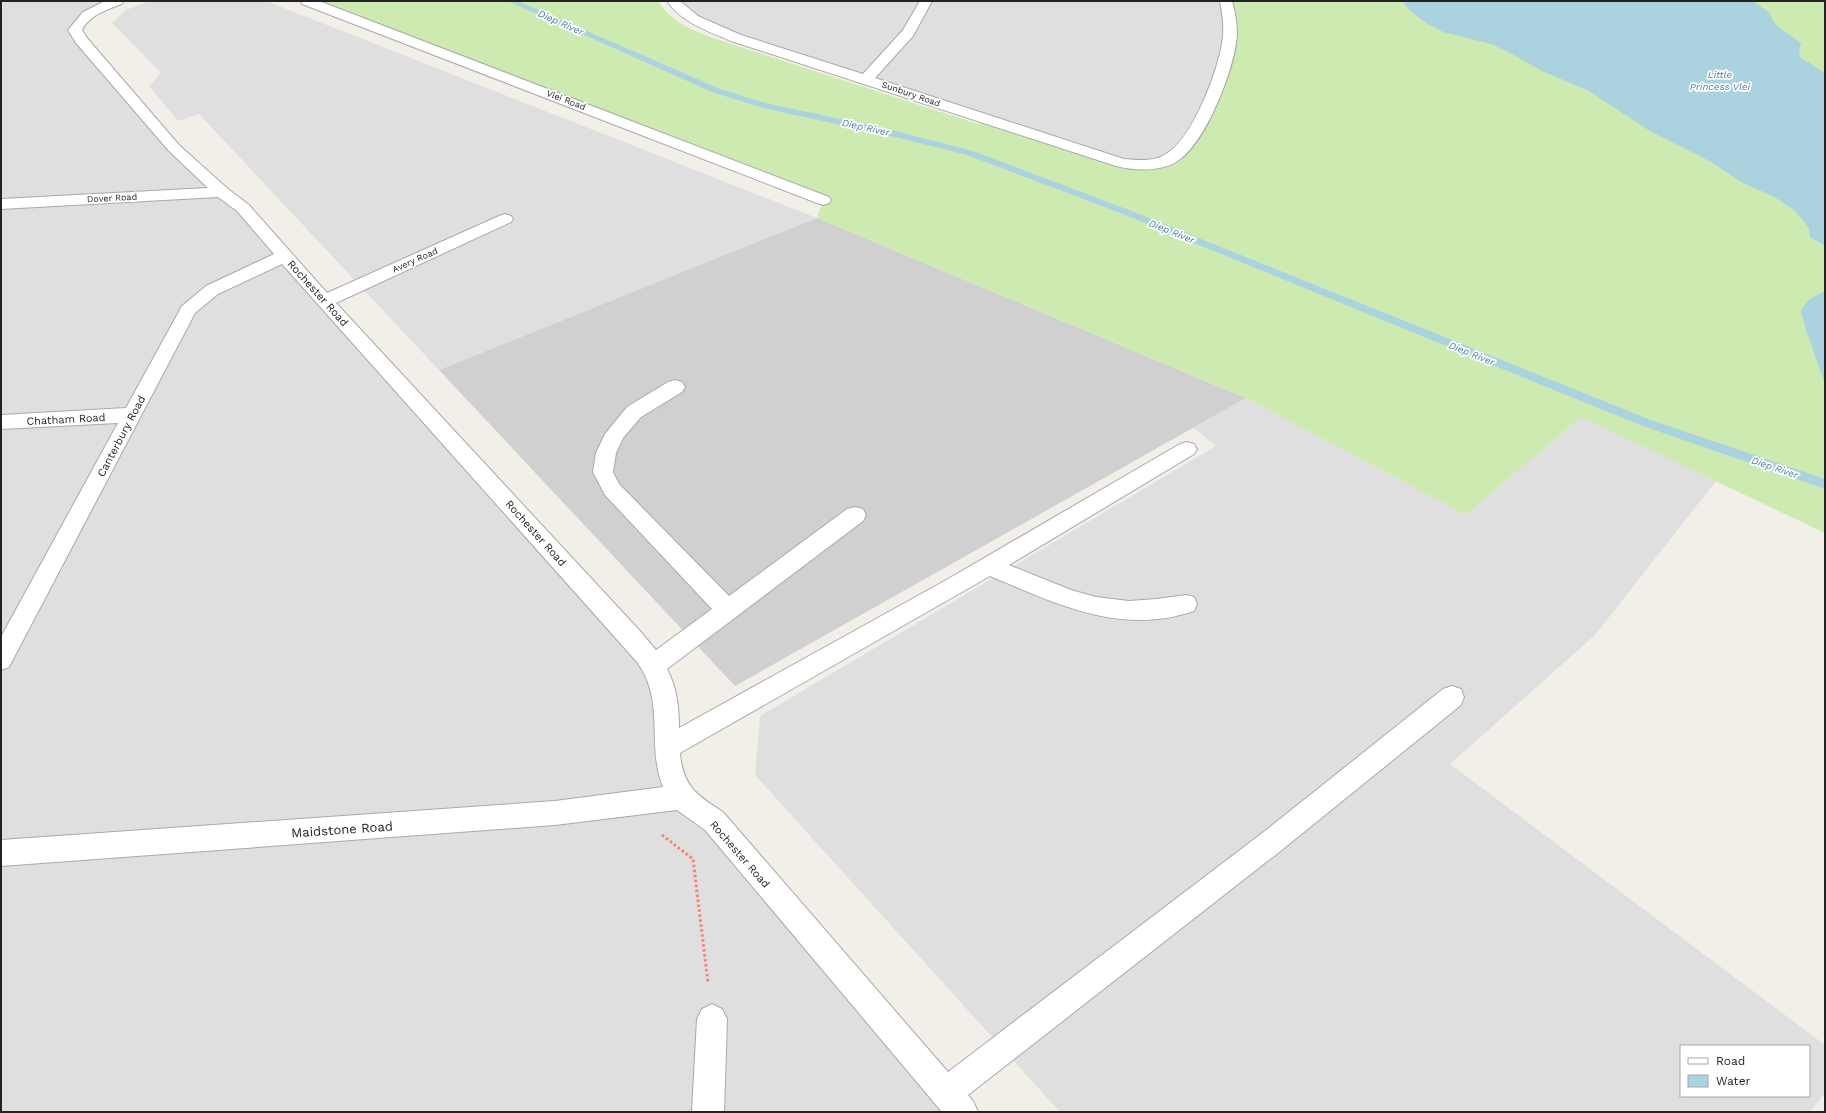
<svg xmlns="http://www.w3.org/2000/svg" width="1826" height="1113" font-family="'Work Sans',sans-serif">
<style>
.residential{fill:#e0dfdf;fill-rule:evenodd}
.religious{fill:#d0d0d0}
.grass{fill:#cdebb0}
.water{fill:#aad3df}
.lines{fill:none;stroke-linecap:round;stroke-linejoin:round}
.stream{fill:#aad3df;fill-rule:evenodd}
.minor-casing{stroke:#a9a9a9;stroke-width:2}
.path{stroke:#fa8072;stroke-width:3;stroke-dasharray:2.5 2.5;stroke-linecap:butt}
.minor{fill:#fff;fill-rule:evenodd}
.labels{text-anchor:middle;stroke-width:3.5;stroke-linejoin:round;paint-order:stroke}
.far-street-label{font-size:9px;fill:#222;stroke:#fff}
.far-water-label{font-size:10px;font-style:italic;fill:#4a7aab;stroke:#fff}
.street-label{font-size:11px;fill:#222;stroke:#fff}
.near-street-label{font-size:13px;fill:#222;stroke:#fff}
</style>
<rect width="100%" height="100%" fill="#f2efe9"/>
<g class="residential">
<path d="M1 1H117L79 22 81 40 653 666 668 765 962 1112H1Z"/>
<path d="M150 1H266L817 218 439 370 199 114 178 121 149 86 161 73 112 23 126 10Z"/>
<path d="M673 1H1226L1223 71 1181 150 1140 165 703 24Z"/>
<path d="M1246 398 1466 515 1581 417 1716 481 1595 635 1450 764 1825 1045V1093L1810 1112H1060L755 775 760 716 1216 446 1194 428ZM1681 1046H1809V1096H1681Z"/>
</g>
<path class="religious" d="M817 218 1246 398 735 686 439 370Z"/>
<path class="grass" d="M307 1H658C671 21 689 29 710 37L978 124 985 119 1122 163 1173 158 1223 71 1226 1H1825V533L1581 417 1466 515 1246 398 817 218 823 201Z"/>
<g class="water">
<path d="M1403 1H1753L1769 12 1772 19 1777 26 1801 43 1799 51 1800 57 1825 73V246L1810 237 1809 229 1803 220 1794 210 1774 197 1743 183 1711 162 1650 131 1589 91 1542 71 1510 53 1491 44 1443 32 1426 23 1408 9Z"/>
<path d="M1825 291V384L1805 327 1801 311 1808 300Z"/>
</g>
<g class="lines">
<path class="stream" d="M508 1H518L718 88 765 103 892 130 973 151 1134 212 1648 419 1825 479V489L1640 425 1128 216 967 155 891 136 763 108 712 92Z"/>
<defs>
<g id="minor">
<path d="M105 1H123L122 4C106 10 90 15 82 30L87 38 179 145 228 189 249 205 327 293 499 216 505 214 511 216 513 219 511 222 336 303 640 631 656 650 712 609 605 495 593 472 596 453 605 434 627 407 668 382 675 380 682 382 685 387 682 392 641 417 623 438 616 453 613 472 619 484 729 596 847 509 855 507 863 509 866 515 863 521 667 669C677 688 679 706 679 728L948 579 1180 444 1187 442 1194 444 1197 449 1194 454 1009 565 1071 590 1096 597 1129 601 1157 599 1186 595 1194 597 1197 604 1194 611C1120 636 1057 604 990 576L680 753C683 787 697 795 723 812L948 1072 1265 831 1443 689 1452 686 1461 689 1464 697 1461 705 1283 849 968 1095 973 1101 978 1112H942L705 830 677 810 555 825 1 866V840L555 801 663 787C646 744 666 702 637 662L282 264 218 294 195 313 9 667 1 670V637L118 423 1 429V415L126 408 182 306 206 286 274 254 237 211 218 197 1 209V199L208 188 169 151 76 43 68 30 83 12Z"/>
<path d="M301 1H319L829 197 831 200 829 203 823 205 817 203 302 4Z"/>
<path d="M667 1H680L698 16 741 35 863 74 903 30 920 1H932L913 36 875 78 1124 159C1138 160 1154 162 1166 154 1193 139 1221 65 1223 35 1224 24 1222 12 1220 1H1232C1235 12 1237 23 1237 34 1235 68 1207 140 1179 160 1163 172 1135 171 1116 166L731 41C708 31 682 23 667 1Z"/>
<path d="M712 1004 722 1009 727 1019 724 1112H692L697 1019 702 1009Z"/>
</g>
</defs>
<use href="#minor" class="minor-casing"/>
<path class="path" d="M662 835 693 859 708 983"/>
<use href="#minor" class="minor"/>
</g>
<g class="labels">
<g class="far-street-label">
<text transform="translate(911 94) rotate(19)" y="3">Sunbury Road</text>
<text transform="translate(566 100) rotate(21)" y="3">Vlei Road</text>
<text transform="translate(112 198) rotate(-3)" y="3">Dover Road</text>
<text transform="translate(415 260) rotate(-24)" y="3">Avery Road</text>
</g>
<g class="far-water-label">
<text transform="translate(561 22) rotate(24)" y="4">Diep River</text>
<text x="1720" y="78">Little<tspan x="1720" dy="12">Princess Vlei</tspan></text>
<text transform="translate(866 127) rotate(12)" y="4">Diep River</text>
<text transform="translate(1172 231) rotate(22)" y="4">Diep River</text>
<text transform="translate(1472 353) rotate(22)" y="4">Diep River</text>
<text transform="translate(1775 467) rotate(19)" y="4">Diep River</text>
</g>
<g class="street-label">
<text transform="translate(318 293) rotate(48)" y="4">Rochester Road</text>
<text transform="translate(66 419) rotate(-3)" y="4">Chatham Road</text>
<text transform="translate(121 436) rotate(-62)" y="4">Canterbury Road</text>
<text transform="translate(536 533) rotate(48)" y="4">Rochester Road</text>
<text transform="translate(740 854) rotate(49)" y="4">Rochester Road</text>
</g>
<g class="near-street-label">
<text transform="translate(342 829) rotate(-4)" y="5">Maidstone Road</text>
</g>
</g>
<rect width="1826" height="1113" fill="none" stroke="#222222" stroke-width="4"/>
<rect x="1680" y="1045" width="130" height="52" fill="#ffffff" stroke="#a7a7a7"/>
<rect x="1688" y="1058" width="20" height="6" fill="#ffffff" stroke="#a7a7a7"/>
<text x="1716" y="1065" font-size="12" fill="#222222">Road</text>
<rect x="1688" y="1075" width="20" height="12" fill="#aad3df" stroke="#a7a7a7"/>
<text x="1716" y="1085" font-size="12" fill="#222222">Water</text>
</svg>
